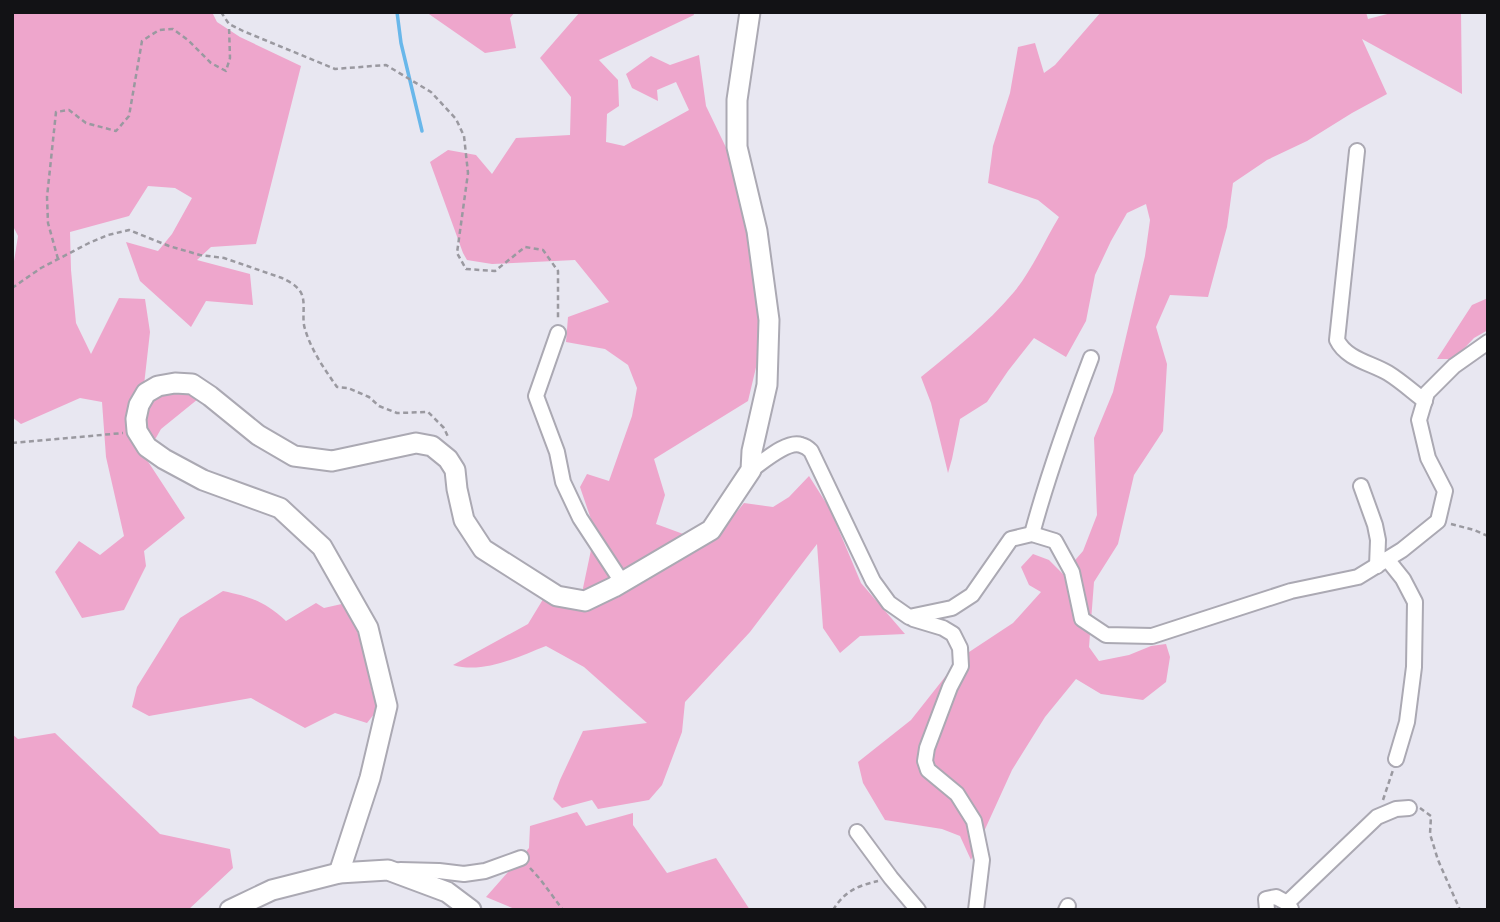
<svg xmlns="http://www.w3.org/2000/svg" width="1500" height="922" font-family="'Sofia Sans Condensed',sans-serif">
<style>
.green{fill:#eea6cc}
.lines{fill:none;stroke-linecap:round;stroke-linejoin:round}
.stream{stroke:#69b7ea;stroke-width:3.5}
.street-casing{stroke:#aba9b3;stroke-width:18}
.secondary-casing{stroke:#aba9b3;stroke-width:23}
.path{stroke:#9a99a0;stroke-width:2.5;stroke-dasharray:5 3.5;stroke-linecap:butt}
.street{stroke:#fff;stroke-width:14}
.secondary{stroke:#fff;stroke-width:19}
</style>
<rect width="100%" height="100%" fill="#e8e7f1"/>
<g class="green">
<path d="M12 12H212L217 22 240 37 301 66 256 244 211 247 197 260 250 274 253 305 206 301 191 327 140 281 126 242 158 251 172 234 192 198 175 188 148 186 129 216 70 232 71 270 76 323 91 354 119 298 145 299 150 332 144 385 185 390 198 399 161 429 145 457 185 518 144 551 146 566 124 610 82 618 55 572 79 541 100 555 124 536 106 457 102 402 80 398 21 424 12 417V274L18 236 12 224Z"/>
<path d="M426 12H515L510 18 516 48 485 53Z"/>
<path d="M580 12H693L694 15 599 60 618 80 619 106 607 114 606 142 624 146 689 110 676 82 657 90 658 101 632 88 626 74 651 56 670 65 699 55 706 106 733 162 751 232 760 325 758 359 748 401 654 459 665 495 656 524 686 535 722 530 744 503 773 507 789 497 809 476 830 509 861 583 905 634 860 636 840 653 823 628 817 544 750 632 685 702 682 732 662 785 649 800 598 809 592 800 562 808 553 799 560 780 583 731 647 723 584 667 546 646C518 657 483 674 453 665L528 624 545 596 579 607 595 531 580 487 587 474 609 481 632 416 637 388 628 365 605 349 566 342 568 317 609 302 575 260 492 264 467 260 463 253 430 162 448 150 476 155 492 174 516 138 570 135 571 97 540 58Z"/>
<path d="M1101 12H1366L1368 19 1395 12H1461L1462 94 1362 39 1387 94 1352 113 1307 141 1267 160 1233 183 1227 227 1208 297 1170 295 1156 327 1167 364 1163 431 1134 475 1118 544 1094 582 1089 647 1099 661 1129 655 1151 646 1166 644 1170 657 1166 682 1143 700 1101 694 1076 679 1045 717 1012 770 971 860 960 836 942 829 885 820 863 783 858 762 911 720 960 658 1013 623 1041 592 1029 585 1021 567 1033 554 1049 560 1063 574 1083 551 1097 515 1094 438 1113 392 1145 256 1150 220 1146 204 1127 213 1111 241 1095 275 1086 321 1066 357 1034 338 1008 371 987 402 960 419 952 459 948 473 931 403 921 377C953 351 987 324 1014 292 1032 270 1044 242 1059 217L1038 200 988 183 993 146 1010 93 1018 47 1035 43 1044 73 1055 65Z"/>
<path d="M1488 298V330L1474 338 1454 359H1437L1472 305Z"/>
<path d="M223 591C251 597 264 601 286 621L316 603 324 608 346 603 362 644 372 692 379 708 367 723 335 713 305 728 251 698 149 716 132 707 137 687 180 618Z"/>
<path d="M55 733 160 834 230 849 233 868 188 910H12V734L18 739Z"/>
<path d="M577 812 586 826 633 813V825L667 873 716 858 750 910H517L486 897 529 848 530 826Z"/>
</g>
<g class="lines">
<path class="stream" d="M397 12 401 43 422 131"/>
<defs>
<g id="street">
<path d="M1357 151 1337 340C1346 359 1371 363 1388 373 1401 381 1413 392 1425 401"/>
<path d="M558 333 536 396 557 452 563 482 580 518 622 582"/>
<path d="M751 470C763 462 787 440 801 445 805 446 808 448 811 451L873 581 889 603 909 617 952 608 972 595 1011 539 1032 534 1055 541 1072 572 1082 619 1106 635 1152 636 1291 591 1358 577 1402 550 1438 521 1445 491 1428 458 1419 420 1427 393 1454 366 1488 342"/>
<path d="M1361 486 1375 525 1378 540 1377 566"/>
<path d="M1032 534C1048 474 1069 416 1091 358"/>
<path d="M1387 559 1403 579 1415 602 1414 667 1407 722 1396 759"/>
<path d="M913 619 943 628 953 634 960 648 961 666 950 687 927 748 925 761 928 770 957 794 974 821 982 860 976 910"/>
<path d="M857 832 891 878 918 910"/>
<path d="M400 870 439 871 464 874 485 871 521 858"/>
<path d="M1287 903 1377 817 1396 809 1409 808"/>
<path d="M1066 910 1068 906"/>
<path d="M1267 910 1266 899 1276 897 1287 903 1291 909"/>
</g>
<g id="secondary">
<path d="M339 873 370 778 387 706 368 628 322 547 280 508 203 480 164 459 147 447 137 431 136 419 139 405 146 393 158 386 175 383 192 384 210 396 258 435 294 456 332 461 416 443 432 446 448 459 455 470 457 489 464 520 483 549 557 596 585 601 614 587 711 530 751 470 752 451 767 385 769 320 757 231 737 147V100L750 12"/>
<path d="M230 910 272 890 339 873 388 870 447 892 471 910"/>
</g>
</defs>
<use href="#street" class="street-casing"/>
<use href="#secondary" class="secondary-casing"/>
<g class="path">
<path d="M221 12 229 24 243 31 335 69 386 65 431 92 456 119 464 136 468 173 457 253 466 269 495 271 525 247 543 250 558 271V319"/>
<path d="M58 259 48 223 47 197 56 112 69 110 86 123 116 131 129 116 142 41 159 30 173 29 189 41 211 63 226 71 230 58 229 26"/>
<path d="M12 288 41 268 89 243 108 235 129 230 169 246 200 255 224 258 282 278C288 281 296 285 300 291 307 301 301 318 305 329 311 350 325 370 337 387L348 388 369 397 379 406 397 413 428 412 444 428 449 439"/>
<path d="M12 443 123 433"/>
<path d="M1451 524 1474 530 1488 536"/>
<path d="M1383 800 1393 770"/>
<path d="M1420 808 1431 816 1430 834 1438 860 1460 910"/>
<path d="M530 868 540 879 563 910"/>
<path d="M833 910C845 891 857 886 878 881"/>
</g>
<use href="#street" class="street"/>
<use href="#secondary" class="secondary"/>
</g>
<rect width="1500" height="922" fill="none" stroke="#121215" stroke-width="28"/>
</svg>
